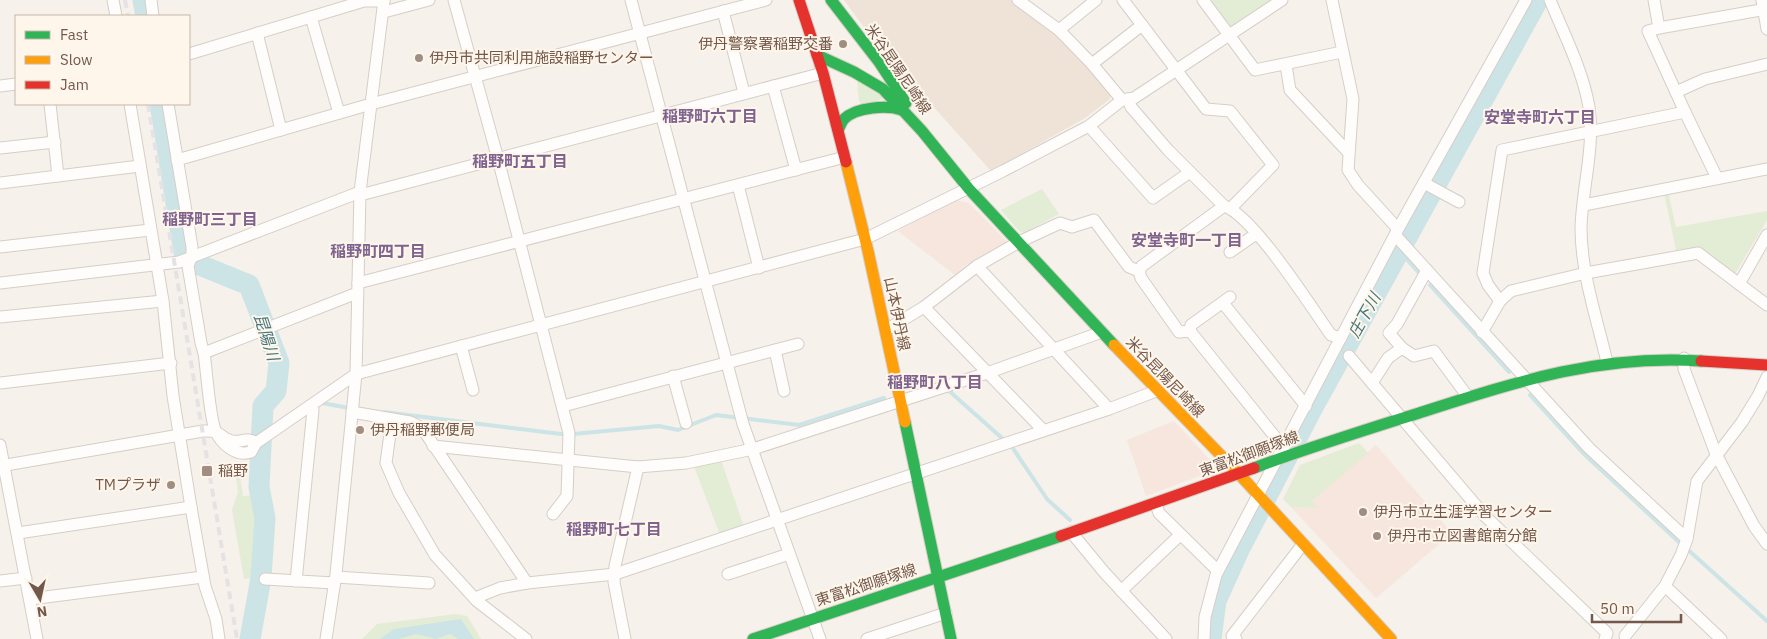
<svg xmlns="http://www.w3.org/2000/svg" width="1767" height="639" font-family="'IBM Plex Sans','Noto Sans JP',sans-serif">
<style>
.residential{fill:#efe3d8}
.commercial{fill:#f6e6de}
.green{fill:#e3ecd5}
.water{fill:#cce4e6}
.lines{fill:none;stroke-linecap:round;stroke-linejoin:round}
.stream{stroke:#cce4e6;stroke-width:4}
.river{stroke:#cce4e6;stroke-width:21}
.street-casing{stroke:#d5cec8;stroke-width:13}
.fast-casing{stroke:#d5cdc6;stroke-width:13}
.slow-casing{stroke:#d5cdc6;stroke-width:13}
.jam-casing{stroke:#d5cdc6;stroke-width:13}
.street{stroke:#fefdfc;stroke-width:11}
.fast{stroke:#30b455;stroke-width:11}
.slow{stroke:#ff9f0a;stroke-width:11}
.jam{stroke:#e5322d;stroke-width:11}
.rail{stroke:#e4e2e4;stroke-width:4;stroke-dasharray:8 5;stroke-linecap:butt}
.poi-dot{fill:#a18e83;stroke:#fef6eb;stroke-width:2}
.labels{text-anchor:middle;stroke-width:4;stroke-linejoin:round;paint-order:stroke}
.poi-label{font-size:15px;fill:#73584b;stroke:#fef6eb;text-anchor:start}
.street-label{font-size:15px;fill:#73584b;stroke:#fef6eb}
.neighbourhood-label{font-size:16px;font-weight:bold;fill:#7f638f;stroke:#fef6eb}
.water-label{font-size:16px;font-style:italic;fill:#43767e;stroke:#fef6eb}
</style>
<rect width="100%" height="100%" fill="#f6f1ea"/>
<path class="residential" d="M844 0H1011L1061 39 1111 93 1110 99 1085 118 991 171 872 38Z"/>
<g class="commercial">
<path d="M956 200 969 203 1007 242 964 266 955 275 898 231Z"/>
<path d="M1174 421 1211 461 1213 471 1146 496 1127 440Z"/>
<path d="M1376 445 1452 533 1376 598 1291 507 1317 508 1312 501Z"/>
</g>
<g class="green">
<path d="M1209 0H1273L1232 26 1228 25Z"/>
<path d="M857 80 885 97 866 107 859 101Z"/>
<path d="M1042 189 1059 214 1024 233 1019 231 1001 210Z"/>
<path d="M1668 192 1676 227 1767 211V220L1735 274 1700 247 1676 250 1664 193Z"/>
<path d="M1359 443 1368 453 1312 501 1318 508 1291 507 1283 499 1300 465Z"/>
<path d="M721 460 744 527 720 535 694 466Z"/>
<path d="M235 469H239L243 496 258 495 262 517 261 530H255L252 578 244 579 232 510 238 492Z"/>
<path d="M456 614 467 616 481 639H362L377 624Z"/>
</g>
<path class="water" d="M461 619 474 639H458L450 634 436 639 416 634 399 639H380L394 629Z"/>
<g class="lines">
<g class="stream">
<path d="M1399 251 1421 275"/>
<path d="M1430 285 1509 372"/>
<path d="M948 390 1012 447 1047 499 1070 520"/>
<path d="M1530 395 1583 453 1680 543"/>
<path d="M322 403 349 408"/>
<path d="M384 412 561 434H573L659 426 678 430 716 415 799 425 884 398"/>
<path d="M1686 548 1767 621"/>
</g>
<g class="river">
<path d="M143 0 146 16"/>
<path d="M160 104 185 259 249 285 279 363 276 391 263 406 259 487 265 518 261 578 250 639"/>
<path d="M1211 639 1216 601 1239 550 1312 409 1538 0"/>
</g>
<defs>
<g id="street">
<path d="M113 0 116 16"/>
<path d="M151 0 153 16"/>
<path d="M454 0 498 159 569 433 567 496 553 514"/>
<path d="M631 0 743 424 820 639"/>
<path d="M1018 0 1059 30 1092 64 1122 100"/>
<path d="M1123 0 1206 109 1230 111 1273 165 1231 208"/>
<path d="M1203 0 1255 70 1342 52"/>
<path d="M1332 0 1353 99 1348 170 1358 185 1398 229"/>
<path d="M1550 0C1564 34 1583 71 1589 107 1595 148 1582 188 1581 228 1581 273 1597 319 1607 362"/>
<path d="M1762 0 1767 29"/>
<path d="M723 11 744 93"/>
<path d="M384 12 429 0"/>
<path d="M311 17 339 113"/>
<path d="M1659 28 1767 9"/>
<path d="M1059 30 1096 0"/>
<path d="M257 33 281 130"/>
<path d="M189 54 364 1H384"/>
<path d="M1092 64 1142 25"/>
<path d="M1286 65 1290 90 1348 152"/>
<path d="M0 86 16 84"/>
<path d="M773 86 796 170"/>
<path d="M1676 92 1705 79 1767 64"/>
<path d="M1128 99 1131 107 1168 150 1224 206C1253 215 1311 307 1331 335L1341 338"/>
<path d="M50 104 58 176"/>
<path d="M130 104 163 301 173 396 191 507 205 586 216 619 219 639"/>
<path d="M168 104 192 247V255L188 266 201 343 204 353C207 373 209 412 215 430 221 444 236 457 251 452L256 443 356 374 865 239 1003 171 1089 126 1122 100 1134 98 1282 0"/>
<path d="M1685 112 1717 178"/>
<path d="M1089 126 1153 198 1190 172"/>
<path d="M0 148 55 142"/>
<path d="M177 160 371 104 766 0"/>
<path d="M0 183 140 166"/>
<path d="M1424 183 1459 202"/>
<path d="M738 185 759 268"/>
<path d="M1584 205 1767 169"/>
<path d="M1224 206 1142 266 1139 271 1141 278 1179 332 1190 331 1284 448"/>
<path d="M1395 235 1589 448 1687 539"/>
<path d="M0 247 150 230"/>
<path d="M1230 252 1256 234"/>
<path d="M977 266 1109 409"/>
<path d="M1427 270 1397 324 1389 333 1402 348 1414 356 1434 351 1468 397"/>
<path d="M0 283 179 262 360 192 364 194 823 73"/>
<path d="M358 283 845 157"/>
<path d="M1739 284 1767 235"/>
<path d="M1500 301 1511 291 1586 273 1698 253 1767 305"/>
<path d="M1223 303 1306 406"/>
<path d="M0 317 163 301"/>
<path d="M886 330 924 307"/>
<path d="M1190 331 1191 325 1230 297"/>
<path d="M1482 332 1500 301 1488 285 1483 273 1502 150 1685 112 1648 31 1659 28 1654 0"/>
<path d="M461 346 473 390"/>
<path d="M775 350 784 391"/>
<path d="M204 353 357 293"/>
<path d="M1349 356 1485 516 1607 633 1605 639"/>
<path d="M1684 358V369L1716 454 1754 526 1767 544"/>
<path d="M673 376 686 423"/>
<path d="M0 383 171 363"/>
<path d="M1372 383 1388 358 1402 348"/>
<path d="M563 406 798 344"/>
<path d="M352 412 410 422 422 428 527 583"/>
<path d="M392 419 386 463 399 493 435 555 477 601 526 639"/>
<path d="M1043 430 924 307 977 266 1019 242 1060 223 1072 227 1094 220 1129 267 1139 271"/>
<path d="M0 445 37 639"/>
<path d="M433 446 638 467 686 463 753 449 987 373 1102 332"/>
<path d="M0 466 203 431C224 430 218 438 232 441 241 443 248 436 256 443"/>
<path d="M1156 504 1159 513 1218 571"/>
<path d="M1071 532 1104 572 1166 639"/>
<path d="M18 533 191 507"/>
<path d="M728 574 789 554"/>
<path d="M336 577 429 583"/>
<path d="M265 579 334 583"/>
<path d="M0 581 26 578"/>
<path d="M296 581 313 410 310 406"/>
<path d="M1665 586 1721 639"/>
<path d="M1121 591 1180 535"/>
<path d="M475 598 500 588 527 583 615 574 1109 409 1156 391"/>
<path d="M30 599 203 577"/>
<path d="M1625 636 1665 586 1681 555 1687 539 1697 481 1742 422 1758 396 1767 377"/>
<path d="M326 639 336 574 356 374 360 192 384 0"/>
<path d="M625 639 614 582 615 566 638 467"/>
<path d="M867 639 946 613"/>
<path d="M1204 639 1205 617 1216 575 1398 229 1526 0"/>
<path d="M1236 639 1232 636 1303 544"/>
</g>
<g id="fast">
<path d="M831 0 879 62 906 103"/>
<path d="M817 55 854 72 883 89 922 131 969 189 1114 345"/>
<path d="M838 130C840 127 841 122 844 119 856 107 887 105 902 110"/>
<path d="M905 422 951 639"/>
<path d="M1254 468C1307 448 1362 431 1416 414 1513 383 1598 354 1701 361"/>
<path d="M753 639 1061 536"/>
</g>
<g id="slow">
<path d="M846 162 868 251 905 422"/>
<path d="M1114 345 1239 474 1391 639"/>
</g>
<g id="jam">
<path d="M799 0 823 73 846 162"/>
<path d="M1701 361 1767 365"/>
<path d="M1061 536 1254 468"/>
</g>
</defs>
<use href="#street" class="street-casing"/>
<use href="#fast" class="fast-casing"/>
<use href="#slow" class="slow-casing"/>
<use href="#jam" class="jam-casing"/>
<use href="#street" class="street"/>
<use href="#fast" class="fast"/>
<use href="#slow" class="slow"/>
<use href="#jam" class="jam"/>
<g class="rail">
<path d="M125 0 128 16"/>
<path d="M148 104 237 639"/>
</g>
</g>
<g class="poi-dot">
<circle cx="843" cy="44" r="5"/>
<circle cx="419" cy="58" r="5"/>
<circle cx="360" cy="430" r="5"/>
<rect x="201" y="465" width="12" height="12" rx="2.5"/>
<circle cx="171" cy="485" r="5"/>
<circle cx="1363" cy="512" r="5"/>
<circle cx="1377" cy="536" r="5"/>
</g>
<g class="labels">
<g class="poi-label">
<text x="833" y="49" text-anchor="end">伊丹警察署稲野交番</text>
<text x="429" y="63">伊丹市共同利用施設稲野センター</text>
<text x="370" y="435">伊丹稲野郵便局</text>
<text x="218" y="476">稲野</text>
<text x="161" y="490" text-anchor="end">TMプラザ</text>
<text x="1373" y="517">伊丹市立生涯学習センター</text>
<text x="1387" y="541">伊丹市立図書館南分館</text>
</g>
<g class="street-label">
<text transform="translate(898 69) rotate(56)" y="5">米谷昆陽尼崎線</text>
<text transform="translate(897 314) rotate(78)" y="5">山本伊丹線</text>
<text transform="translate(1165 377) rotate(46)" y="5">米谷昆陽尼崎線</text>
<text transform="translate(1249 454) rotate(-20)" y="5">東富松御願塚線</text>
<text transform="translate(866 585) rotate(-18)" y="5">東富松御願塚線</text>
</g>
<g class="neighbourhood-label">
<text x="710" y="122">稲野町六丁目</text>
<text x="1540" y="123">安堂寺町六丁目</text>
<text x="520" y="167">稲野町五丁目</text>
<text x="210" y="225">稲野町三丁目</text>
<text x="1187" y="246">安堂寺町一丁目</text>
<text x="378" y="257">稲野町四丁目</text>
<text x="935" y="388">稲野町八丁目</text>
<text x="614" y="535">稲野町七丁目</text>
</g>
<g class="water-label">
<text transform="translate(1364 315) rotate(-61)" y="6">庄下川</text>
<text transform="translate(267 337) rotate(72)" y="6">昆陽川</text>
</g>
</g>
<rect x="15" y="15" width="175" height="90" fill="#fef6eb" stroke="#c6b7ab"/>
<rect x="25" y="31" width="25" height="8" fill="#30b455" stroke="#c6b7ab"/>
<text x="60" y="40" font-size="15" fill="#73584b">Fast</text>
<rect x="25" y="56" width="25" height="8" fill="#ff9f0a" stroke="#c6b7ab"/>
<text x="60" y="65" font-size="15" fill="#73584b">Slow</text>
<rect x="25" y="81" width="25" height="8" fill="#e5322d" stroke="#c6b7ab"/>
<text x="60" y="90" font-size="15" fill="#73584b">Jam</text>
<g transform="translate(40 599) rotate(171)" stroke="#fef6eb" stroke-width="4" paint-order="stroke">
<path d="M0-4L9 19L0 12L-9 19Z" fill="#73584b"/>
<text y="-8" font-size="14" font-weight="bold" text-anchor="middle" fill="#73584b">N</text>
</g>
<path d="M1592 614v8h89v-8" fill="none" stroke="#73584b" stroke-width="2.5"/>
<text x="1600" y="614" font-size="15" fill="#73584b" stroke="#fef6eb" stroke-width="4" paint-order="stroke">50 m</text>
</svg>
